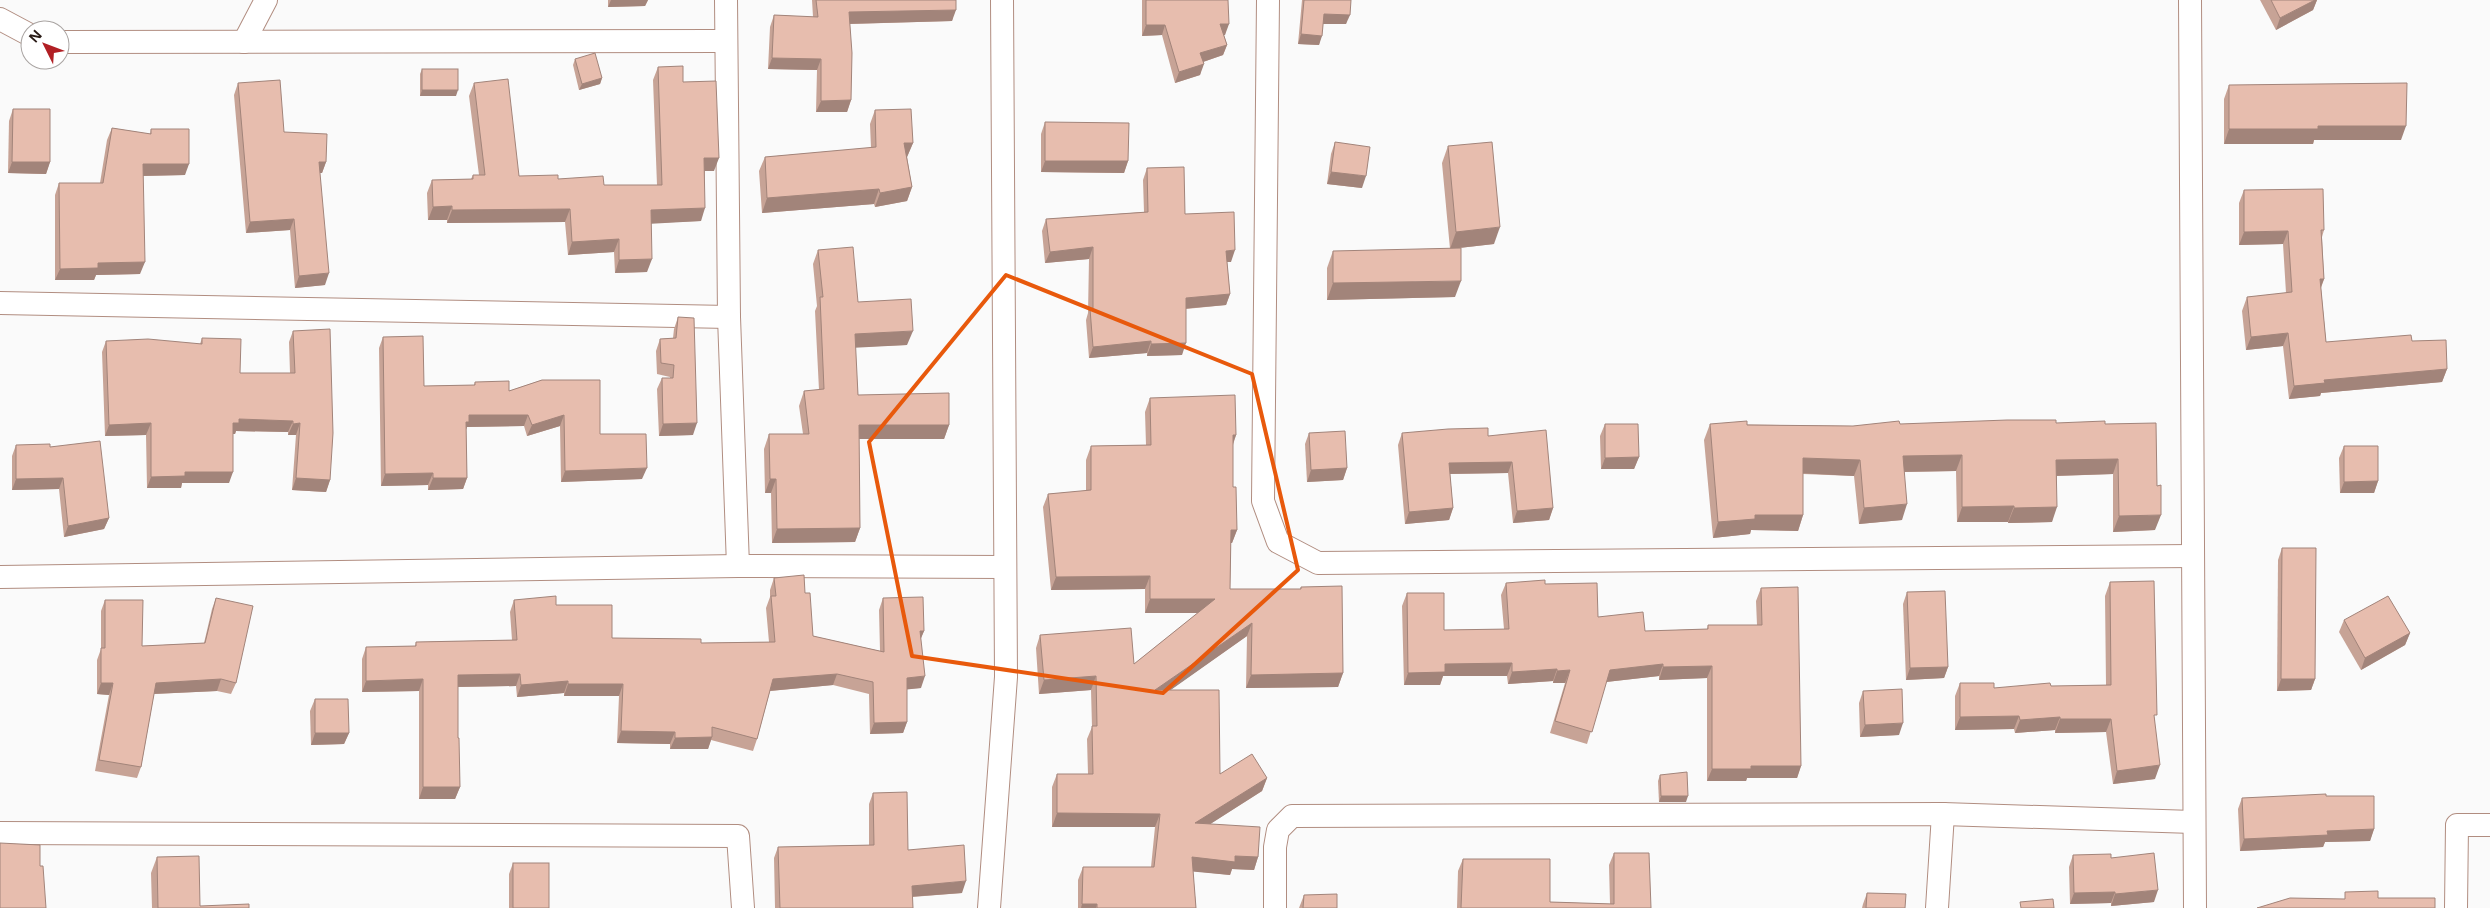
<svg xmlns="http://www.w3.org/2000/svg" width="2490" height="908" font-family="'Open Sans',sans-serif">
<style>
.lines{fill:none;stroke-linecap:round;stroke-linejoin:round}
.minor-casing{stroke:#b18d80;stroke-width:24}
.minor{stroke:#fff;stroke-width:22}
.wall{fill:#c7a396}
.shaded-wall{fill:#a2847a}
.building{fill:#e7bdae;stroke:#a2847a}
.marked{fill:none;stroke:#e8590c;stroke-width:4;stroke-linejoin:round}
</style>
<rect width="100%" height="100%" fill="#fafafa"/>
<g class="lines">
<defs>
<g id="minor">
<path d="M726 0 729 317 738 566"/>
<path d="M1268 0 1263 501 1278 542 1318 563 2193 556"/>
<path d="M2190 0 2195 908"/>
<path d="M0 19 30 35"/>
<path d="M60 42 726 41"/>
<path d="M244 42 266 0"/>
<path d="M0 303 729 317"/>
<path d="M0 577 738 566 1004 567"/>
<path d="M0 833 738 836 743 908"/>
<path d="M989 908 1006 677 1002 0"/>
<path d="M1275 908V847L1278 830 1292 816 1943 814 2193 822"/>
<path d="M1937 908 1943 814"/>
<path d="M2456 908 2457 825H2490"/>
</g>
</defs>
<use href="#minor" class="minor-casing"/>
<use href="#minor" class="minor"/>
</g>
<g class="wall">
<path d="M608 0H648L645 6 608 7Z"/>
<path d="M812 0H956L952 21 850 24 851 100 847 112H816L817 70 768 69 770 27 774 15 813 17Z"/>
<path d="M1142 0H1228L1225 35H1224L1227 45 1223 55 1203 62 1200 75 1175 83 1162 35 1142 36Z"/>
<path d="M1302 0H1351L1346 24H1323L1319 45 1298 44Z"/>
<path d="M2260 0H2317L2313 10 2276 30Z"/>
<path d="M575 59 602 78 600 84 579 90 573 65Z"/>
<path d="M658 67 683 82 714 171H705L701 221 651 223 647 272 615 273 614 252 568 255 565 222 447 223V220H428L427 193 432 180 471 179 473 175H479L469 96 474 83 519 176 558 179 604 185H657L653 80Z"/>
<path d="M422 69 456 96H420V74Z"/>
<path d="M238 83 284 132 326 162 322 173H320L325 285 295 288 290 230 246 233 234 95Z"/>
<path d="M2229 85 2401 140H2314L2313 144H2224V99Z"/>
<path d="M13 109 50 162 46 174 8 173 9 121Z"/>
<path d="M875 110 913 143 907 157 912 187 907 201 875 207 874 204 762 213 759 171 765 157 871 148 870 124Z"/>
<path d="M1045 122 1128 161 1124 173 1041 172V134Z"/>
<path d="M112 128 150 134 151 129 185 175 143 176 140 274 96 275 94 280H55V195L59 183H100L107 140Z"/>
<path d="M1335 142 1362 188 1327 184 1331 154Z"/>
<path d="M1448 146 1494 244 1450 249 1442 163Z"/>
<path d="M1147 168 1185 214 1231 262H1227L1230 294 1226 305 1186 309 1182 355 1147 356V353L1089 358 1086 320 1088 313 1089 259 1045 263 1042 231 1046 219 1144 212 1143 180Z"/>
<path d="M2244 190 2324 230 2322 237 2324 279 2321 288 2326 342 2412 341 2447 369 2442 382 2321 393 2320 396 2289 399 2283 346 2246 350 2242 311 2247 297 2286 293 2283 244 2239 245V203Z"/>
<path d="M818 250 858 302 907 345 855 347 858 395 949 425 944 439H859L860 528 855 542 772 543 771 493H765L764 449 769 434H803L799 406 804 391 819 390 815 311 817 306 813 264Z"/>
<path d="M1333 251 1455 297 1327 300V268Z"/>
<path d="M678 317 693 435 659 436 657 389 662 378H670V377L657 374 656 351 660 339 673 338 674 329Z"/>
<path d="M293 331 330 480 326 492 292 490 296 435H288V432L236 431 235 434H233L229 483H182L181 488H147L146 435 105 436 102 352 106 341 200 344 202 338 240 373H290L289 342Z"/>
<path d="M383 337 424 386 474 385 475 382 509 391 542 380 600 434 642 479 561 482 560 426 527 436 524 426 467 427 466 429 467 478 463 489 428 490V485L381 486 379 348Z"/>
<path d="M1150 398 1236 435 1233 445V487L1237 530 1232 543H1231L1230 589H1300L1301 587 1343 673 1338 687 1246 688 1247 636 1170 690 1220 774 1267 778 1262 791 1210 824 1258 857 1254 870 1232 869 1230 875 1193 871 1196 908H1078V880L1083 867H1151L1155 827H1052V787L1057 774H1088L1087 739 1092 727 1091 690 1039 694 1036 648 1040 635 1134 664 1198 613H1145V589L1051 590 1043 507 1048 494 1086 491V460L1091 446 1146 445 1145 412Z"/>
<path d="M2056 423 2105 424 2155 530 2113 532V474L2057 476 2052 522 2008 523V522H1957L1956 471 1904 472 1902 520 1859 524 1854 476 1803 474V515L1798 531 1751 530 1750 534 1713 538 1704 440 1710 424 1853 426 1900 424Z"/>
<path d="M1605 424 1639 457 1634 469H1601L1600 436Z"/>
<path d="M1309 433 1347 468 1343 480 1307 482 1305 444Z"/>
<path d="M1402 433 1488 436 1553 508 1549 520 1513 523 1508 473 1450 474 1453 508 1449 520 1405 524 1398 445Z"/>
<path d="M16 445 50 447 109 518 104 529 64 537 59 489 12 490V456Z"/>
<path d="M2344 446 2378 481 2374 493H2340L2339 458Z"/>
<path d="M2282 548 2315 679 2311 690 2277 691 2278 560Z"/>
<path d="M774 578 805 593 813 636 880 651 879 610 883 598 924 631 921 638V688L907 689V722L903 733 870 734 869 694 833 685 770 691 757 739 753 751 711 740 708 749H670V744L617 743 619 696H564V693L517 697 516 686 458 687V738L460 787 455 799H419V691L362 692V659L366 647 415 646 416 642 512 640 510 612 514 600 556 605 612 638 701 643 769 642 766 608 770 597V590Z"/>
<path d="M2110 582 2155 720V779L2113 784 2106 732 2055 733V730L2015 733 2014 729 1955 730V696L1960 683 1994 688 2106 685 2105 596Z"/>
<path d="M1506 583 1545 584 1598 617 1645 631 1707 629 1708 625H1757L1756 601 1761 588 1801 766 1797 778H1747L1746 781H1707V678L1659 680V676L1606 682 1587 744 1550 733 1565 683H1553V681L1508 684 1507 676H1443L1440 685H1404L1402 606 1407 593 1444 630 1504 629 1501 595Z"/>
<path d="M1907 592 1948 667 1944 678 1906 680 1903 604Z"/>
<path d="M216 598 236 683 231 694 217 691 154 694 141 767 137 778 95 771 109 695 97 694V660L101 649V611L105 600 142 646 204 643 212 609Z"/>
<path d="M2344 620 2410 633 2405 645 2361 670 2339 632Z"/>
<path d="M1863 691 1899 735 1860 737 1859 703Z"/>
<path d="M315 699 349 733 344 744 311 745 310 711Z"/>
<path d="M1660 775 1686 802H1659L1658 781Z"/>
<path d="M873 793 908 850 962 893 912 897 913 908H775L774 858 778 847 869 845V804Z"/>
<path d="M2326 796 2374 829 2370 841 2325 842 2323 847 2240 851 2238 809 2242 798Z"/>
<path d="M1614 853 1651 908H1457L1458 871 1463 859 1550 902 1610 904 1609 865Z"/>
<path d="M2073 855 2111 858 2154 902 2111 906V903L2070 904 2069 867Z"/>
<path d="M157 857 200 906 249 908H152L151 873Z"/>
<path d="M513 863 549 908H509V874Z"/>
<path d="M1867 893 1905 908H1862L1863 904Z"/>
<path d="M1304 895 1337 908H1299Z"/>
</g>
<g class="shaded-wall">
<path d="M611 0H648L645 6 608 7Z"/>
<path d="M2315 0H2317L2313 10 2276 30 2280 18Z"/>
<path d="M956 10 952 21 845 24 849 12Z"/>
<path d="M1324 14 1350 15 1346 24H1321Z"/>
<path d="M1220 24H1229L1225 35H1216Z"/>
<path d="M1146 25H1165L1162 35 1142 36Z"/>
<path d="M1301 34 1322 36 1319 45 1298 44Z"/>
<path d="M1227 45 1223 55 1197 64 1200 53Z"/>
<path d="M772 58 821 59 817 70 768 69Z"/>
<path d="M1204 64 1200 75 1175 83 1179 72Z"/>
<path d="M602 78 600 84 579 90 582 84Z"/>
<path d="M422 90H458L456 96H420Z"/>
<path d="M851 100 847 112H816L821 101Z"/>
<path d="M2318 126H2406L2401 140H2314L2313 144H2224L2229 129Z"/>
<path d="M904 143H913L907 157 899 158Z"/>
<path d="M704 158H719L714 171H700Z"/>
<path d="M1045 161H1128L1124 173 1041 172Z"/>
<path d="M12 162H50L46 174 8 173Z"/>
<path d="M319 162H326L322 173H315Z"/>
<path d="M143 164H189L185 175 139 176Z"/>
<path d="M1331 172 1366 176 1362 188 1327 184Z"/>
<path d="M912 187 907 201 875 207 880 193Z"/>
<path d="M879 189 874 204 762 213 767 198Z"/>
<path d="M452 206 447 220H428L433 207Z"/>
<path d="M705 208 701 221 647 224 651 210Z"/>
<path d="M570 209 565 222 447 223 452 210Z"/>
<path d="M294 219 290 230 246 233 250 222Z"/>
<path d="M1500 227 1494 244 1450 249 1456 232Z"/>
<path d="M2288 231 2283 244 2239 245 2244 232Z"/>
<path d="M619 239 614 252 568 255 572 242Z"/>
<path d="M1093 247 1089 259 1045 263 1050 252Z"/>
<path d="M1235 250 1231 262H1222L1226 251Z"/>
<path d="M652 259 647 272 615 273 619 260Z"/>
<path d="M145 262 140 274 96 275 94 280H55L60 269 98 263Z"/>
<path d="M329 273 325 285 295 288 299 276Z"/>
<path d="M2320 279H2324L2319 292Z"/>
<path d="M1461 281 1455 297 1327 300 1333 283Z"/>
<path d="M1230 294 1226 305 1181 309 1186 298Z"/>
<path d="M913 331 907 345 850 348 855 334Z"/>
<path d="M2288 333 2283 346 2246 350 2251 337Z"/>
<path d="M1151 341 1147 353 1089 358 1093 347Z"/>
<path d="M1186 343 1182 355 1147 356 1151 344Z"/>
<path d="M2447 369 2442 382 2321 393 2320 396 2289 399 2294 386 2324 380Z"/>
<path d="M469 415H528L524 426 467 427 465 433H462Z"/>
<path d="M564 415 560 426 527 436 532 425Z"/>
<path d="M239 419 293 421 288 432 236 431 235 434H229L233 423Z"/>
<path d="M151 423 146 435 105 436 109 425Z"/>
<path d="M300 423 296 435H288L293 424Z"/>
<path d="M697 423 693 435 659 436 663 424Z"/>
<path d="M859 425H949L944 439H854Z"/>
<path d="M1233 435H1236L1231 449Z"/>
<path d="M1962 455 1956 471 1897 472 1903 456Z"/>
<path d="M1639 457 1634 469H1601L1605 458Z"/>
<path d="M1803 458 1860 460 1854 476 1797 473Z"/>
<path d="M2118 459 2113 474 2051 476 2056 460Z"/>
<path d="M1512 462 1508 473 1445 474 1449 463Z"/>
<path d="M647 468 642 479 561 482 565 471Z"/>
<path d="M1347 468 1343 480 1307 482 1311 470Z"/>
<path d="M185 472H233L229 483H182L181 488H147L151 477Z"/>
<path d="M433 473 428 485 381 486 385 474Z"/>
<path d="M63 478 59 489 12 490 16 479Z"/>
<path d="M296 478 330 480 326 492 292 490Z"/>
<path d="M433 478H467L463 489 428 490Z"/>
<path d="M770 479H776L771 493H765Z"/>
<path d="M2378 481 2374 493H2340L2344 482Z"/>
<path d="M1907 504 1902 520 1859 524 1864 508Z"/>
<path d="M2014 506 2008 522H1957L1962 507Z"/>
<path d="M2057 507 2052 522 2008 523 2014 508Z"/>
<path d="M1453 508 1449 520 1405 524 1409 512Z"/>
<path d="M1553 508 1549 520 1513 523 1517 511Z"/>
<path d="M1755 515H1803L1798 531 1751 530 1750 534 1713 538 1718 522Z"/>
<path d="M2161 515 2155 530 2113 532 2119 516Z"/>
<path d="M109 518 104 529 64 537 68 526Z"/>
<path d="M860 528 855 542 772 543 777 529Z"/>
<path d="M1231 530H1237L1232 543H1226Z"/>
<path d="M1150 576 1145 589 1051 590 1056 577Z"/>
<path d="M1150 599H1215L1210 613H1145Z"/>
<path d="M1252 623 1247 636 1151 704 1155 690Z"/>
<path d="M920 631H924L919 643Z"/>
<path d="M2410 633 2405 645 2361 670 2365 658Z"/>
<path d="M1512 663 1507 676H1443L1440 685H1404L1408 673 1445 664Z"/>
<path d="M1663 664 1659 676 1606 682 1610 670Z"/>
<path d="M1712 666 1707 678 1659 680 1663 667Z"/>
<path d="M1948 667 1944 678 1906 680 1910 668Z"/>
<path d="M1557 669 1553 681 1508 684 1512 672Z"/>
<path d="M1570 670 1565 683H1553L1557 671Z"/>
<path d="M1343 673 1338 687 1246 688 1251 675Z"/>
<path d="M520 674 516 686 454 687 458 675Z"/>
<path d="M837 674 833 685 769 691 773 679Z"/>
<path d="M925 676 921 688 902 690 907 678Z"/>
<path d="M1096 676 1091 690 1039 694 1044 680Z"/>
<path d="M221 679 217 691 152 694 156 683Z"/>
<path d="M423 679 419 691 362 692 366 681Z"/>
<path d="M2281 679H2315L2311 690 2277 691Z"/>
<path d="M568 681 564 693 517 697 521 685Z"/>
<path d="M101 683H113L109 695 97 694Z"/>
<path d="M568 684H623L619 696H564Z"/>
<path d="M2019 716 2014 729 1955 730 1960 717Z"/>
<path d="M2060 717 2055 730 2015 733 2020 720Z"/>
<path d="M2060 719H2111L2106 732 2055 733Z"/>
<path d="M907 722 903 733 870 734 874 723Z"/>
<path d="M1903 723 1899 735 1860 737 1865 725Z"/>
<path d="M621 731 675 732 670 744 617 743Z"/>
<path d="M315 733H349L344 744 311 745Z"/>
<path d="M712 737 708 749H670L675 738Z"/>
<path d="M2160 765 2155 779 2113 784 2117 771Z"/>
<path d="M1751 766H1801L1797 778H1747L1746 781H1707L1712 769Z"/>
<path d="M1267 778 1262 791 1190 837 1195 823Z"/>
<path d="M423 787H460L455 799H419Z"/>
<path d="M1661 796H1688L1686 802H1659Z"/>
<path d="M1057 813 1160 814 1155 827H1052Z"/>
<path d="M2374 829 2370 841 2325 842 2323 847 2240 851 2244 839 2327 831Z"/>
<path d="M1235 856 1258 857 1254 870 1232 869 1230 875 1187 871 1192 857Z"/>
<path d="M966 881 962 893 908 897 912 886Z"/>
<path d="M2158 890 2154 902 2111 906 2115 894Z"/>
<path d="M2115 892 2111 903 2070 904 2074 893Z"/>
<path d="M1082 904H1097L1096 908H1081Z"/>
</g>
<g class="building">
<path d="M816 0H956V10L849 12 852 53 851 100 821 101V59L772 58 774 15 818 17Z"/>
<path d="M1146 0H1228L1229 24H1220L1227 45 1200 53 1204 64 1179 72 1165 25H1146Z"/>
<path d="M1304 0H1351L1350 15 1324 14 1322 36 1301 34Z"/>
<path d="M2271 0H2315L2280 18Z"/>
<path d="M595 53 602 78 582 84 575 59Z"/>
<path d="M683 66V82L716 81 719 158H704L705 208 651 210 652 259 619 260V239L572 242 570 209 452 210V206L433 207 432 180 473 179V175H485L474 83 508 79 519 176 558 175V179L603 176 604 185H662L658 67Z"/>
<rect x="422" y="69" width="36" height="21"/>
<path d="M280 80 284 132 327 134 326 162H319L329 273 299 276 294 219 250 222 238 83Z"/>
<path d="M2407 83 2406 126H2318V129H2229V85Z"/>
<path d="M13 109H50V162H12Z"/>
<path d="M911 109 913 143H904L912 187 880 193 879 189 767 198 765 157 876 147 875 110Z"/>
<path d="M1045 122 1129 123 1128 161H1045Z"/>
<path d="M112 128 151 134V129H189V164H143L145 262 98 263V268L60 269 59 183H103Z"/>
<path d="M1335 142 1370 147 1366 176 1331 172Z"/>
<path d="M1492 142 1500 227 1456 232 1448 146Z"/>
<path d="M1184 167 1185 214 1234 212 1235 250 1226 251 1230 294 1186 298V343L1151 344V341L1093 347 1090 309 1093 308V247L1050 252 1046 219 1148 212 1147 168Z"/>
<path d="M2323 189 2324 230H2321L2324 279H2320L2326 342 2411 335 2412 341 2446 340 2447 369 2324 380 2325 383 2294 386 2288 333 2251 337 2247 297 2292 292 2288 231 2244 232V190Z"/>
<path d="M853 247 858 302 911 299 913 331 855 334 858 395 949 393V425H859L860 528 777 529 776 479H770L769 434H809L804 391 824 389 820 297H823L818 250Z"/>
<path d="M1461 248V281L1333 283V251Z"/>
<path d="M678 317 694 318 697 423 663 424 662 378H673L674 365 661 363 660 339 676 338Z"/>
<path d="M330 329 333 433 330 480 296 478 300 423 293 424V421L239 419V423H233V472H185V476L151 477V423L109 425 106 341 148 339 202 344V338L241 339 240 373H295L293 331Z"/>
<path d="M423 336 424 386 475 385V382L509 381V391L542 380H600V434H646L647 468 565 471 564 415 532 425 528 415H469V422H466L467 478H433V473L385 474 383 337Z"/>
<path d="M1235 395 1236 435H1233V487H1236L1237 530H1231L1230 589H1301V587L1342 586 1343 673 1251 675 1252 623 1155 690H1219L1220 774 1252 754 1267 778 1195 823 1260 827 1258 857 1235 856V862L1192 857 1196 908H1097V904H1082L1083 867H1154L1160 814 1057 813V774H1093L1092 726H1097L1096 676 1044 680 1040 635 1131 628 1134 664 1215 599H1150V576L1056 577 1048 494 1091 490V446L1151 445 1150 398Z"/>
<path d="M2007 420H2056V423L2105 421V424L2156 423 2157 486 2161 485V515L2119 516 2118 459 2056 460 2057 507 2014 508V506L1962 507V455L1903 456 1907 504 1864 508 1860 460 1803 458V515H1755V519L1718 522 1710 424 1747 421V425L1853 426 1899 421 1900 424Z"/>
<path d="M1605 424H1638L1639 457 1605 458Z"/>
<path d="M1488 428V436L1546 430 1553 508 1517 511 1512 462 1449 463 1453 508 1409 512 1402 433 1448 429Z"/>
<path d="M1345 431 1347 468 1311 470 1309 433Z"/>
<path d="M100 441 109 518 68 526 63 478 16 479V445L50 444V447Z"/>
<path d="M2344 446H2378V481L2344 482Z"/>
<path d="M2282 548H2316L2315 679H2281Z"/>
<path d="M804 575 805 593H810L813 636 884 652 883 598 923 597 924 631H920L925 676 907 678V722L874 723 873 682 837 674 773 679 757 739 712 727V737L675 738V732L621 731 623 684H568V681L521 685 520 674 458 675V738H459L460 787H423V679L366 681V647L416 646V642L517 640 514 600 556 596V605H612V638L701 639V643L775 642 771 596H776L774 578Z"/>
<path d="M1545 580V584L1597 583 1598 617 1643 612 1645 631 1708 629V625H1762L1761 588 1798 587 1801 766H1751V769H1712V666L1663 667V664L1610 670 1592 732 1555 721 1570 670 1557 671V669L1512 672V663L1445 664V672L1408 673 1407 593H1444V630L1509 629 1506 583Z"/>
<path d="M2154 581 2157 715H2154L2160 765 2117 771 2111 719H2060V717L2020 720 2019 716 1960 717V683H1994V688L2050 683 2051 686 2111 685 2110 582Z"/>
<path d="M1945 591 1948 667 1910 668 1907 592Z"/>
<path d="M2388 596 2410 633 2365 658 2344 620Z"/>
<path d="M216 598 253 606 236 683 221 679 156 683 141 767 99 760 113 683H101V648H105V600H143L142 646 205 643Z"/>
<path d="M1902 689 1903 723 1865 725 1863 691Z"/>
<path d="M315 699H348L349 733H315Z"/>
<path d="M1687 772 1688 796H1661L1660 775Z"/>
<path d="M907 792 908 850 964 845 966 881 912 886 913 908H780L778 847 874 845 873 793Z"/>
<path d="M2326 794V796H2374V829L2327 831 2328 835 2244 839 2242 798Z"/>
<path d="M0 843 40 845V866H43L46 908H0Z"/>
<path d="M1614 853H1649L1651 908H1461L1463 859H1550V902L1614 904Z"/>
<path d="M2154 853 2158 890 2115 894V892L2074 893 2073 855 2111 854V858Z"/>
<path d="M199 856 200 906 249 904V908H158L157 857Z"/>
<rect x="513" y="863" width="36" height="45"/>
<path d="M2378 891V898H2435V908H2257L2290 898 2345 899V892Z"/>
<path d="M1867 893 1906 894 1905 908H1866Z"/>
<path d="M1337 894V908H1303L1304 895Z"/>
<path d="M2053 899 2054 908H2021L2020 902Z"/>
</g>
<path class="marked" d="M1006 275 1252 374 1298 570 1163 693 912 656 869 442Z"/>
<g transform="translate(45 45) rotate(312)"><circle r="24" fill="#ffffff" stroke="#a9a4a2"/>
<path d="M0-4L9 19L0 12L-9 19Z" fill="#b11f24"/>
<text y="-8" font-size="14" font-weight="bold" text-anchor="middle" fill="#291b16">N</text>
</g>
</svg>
